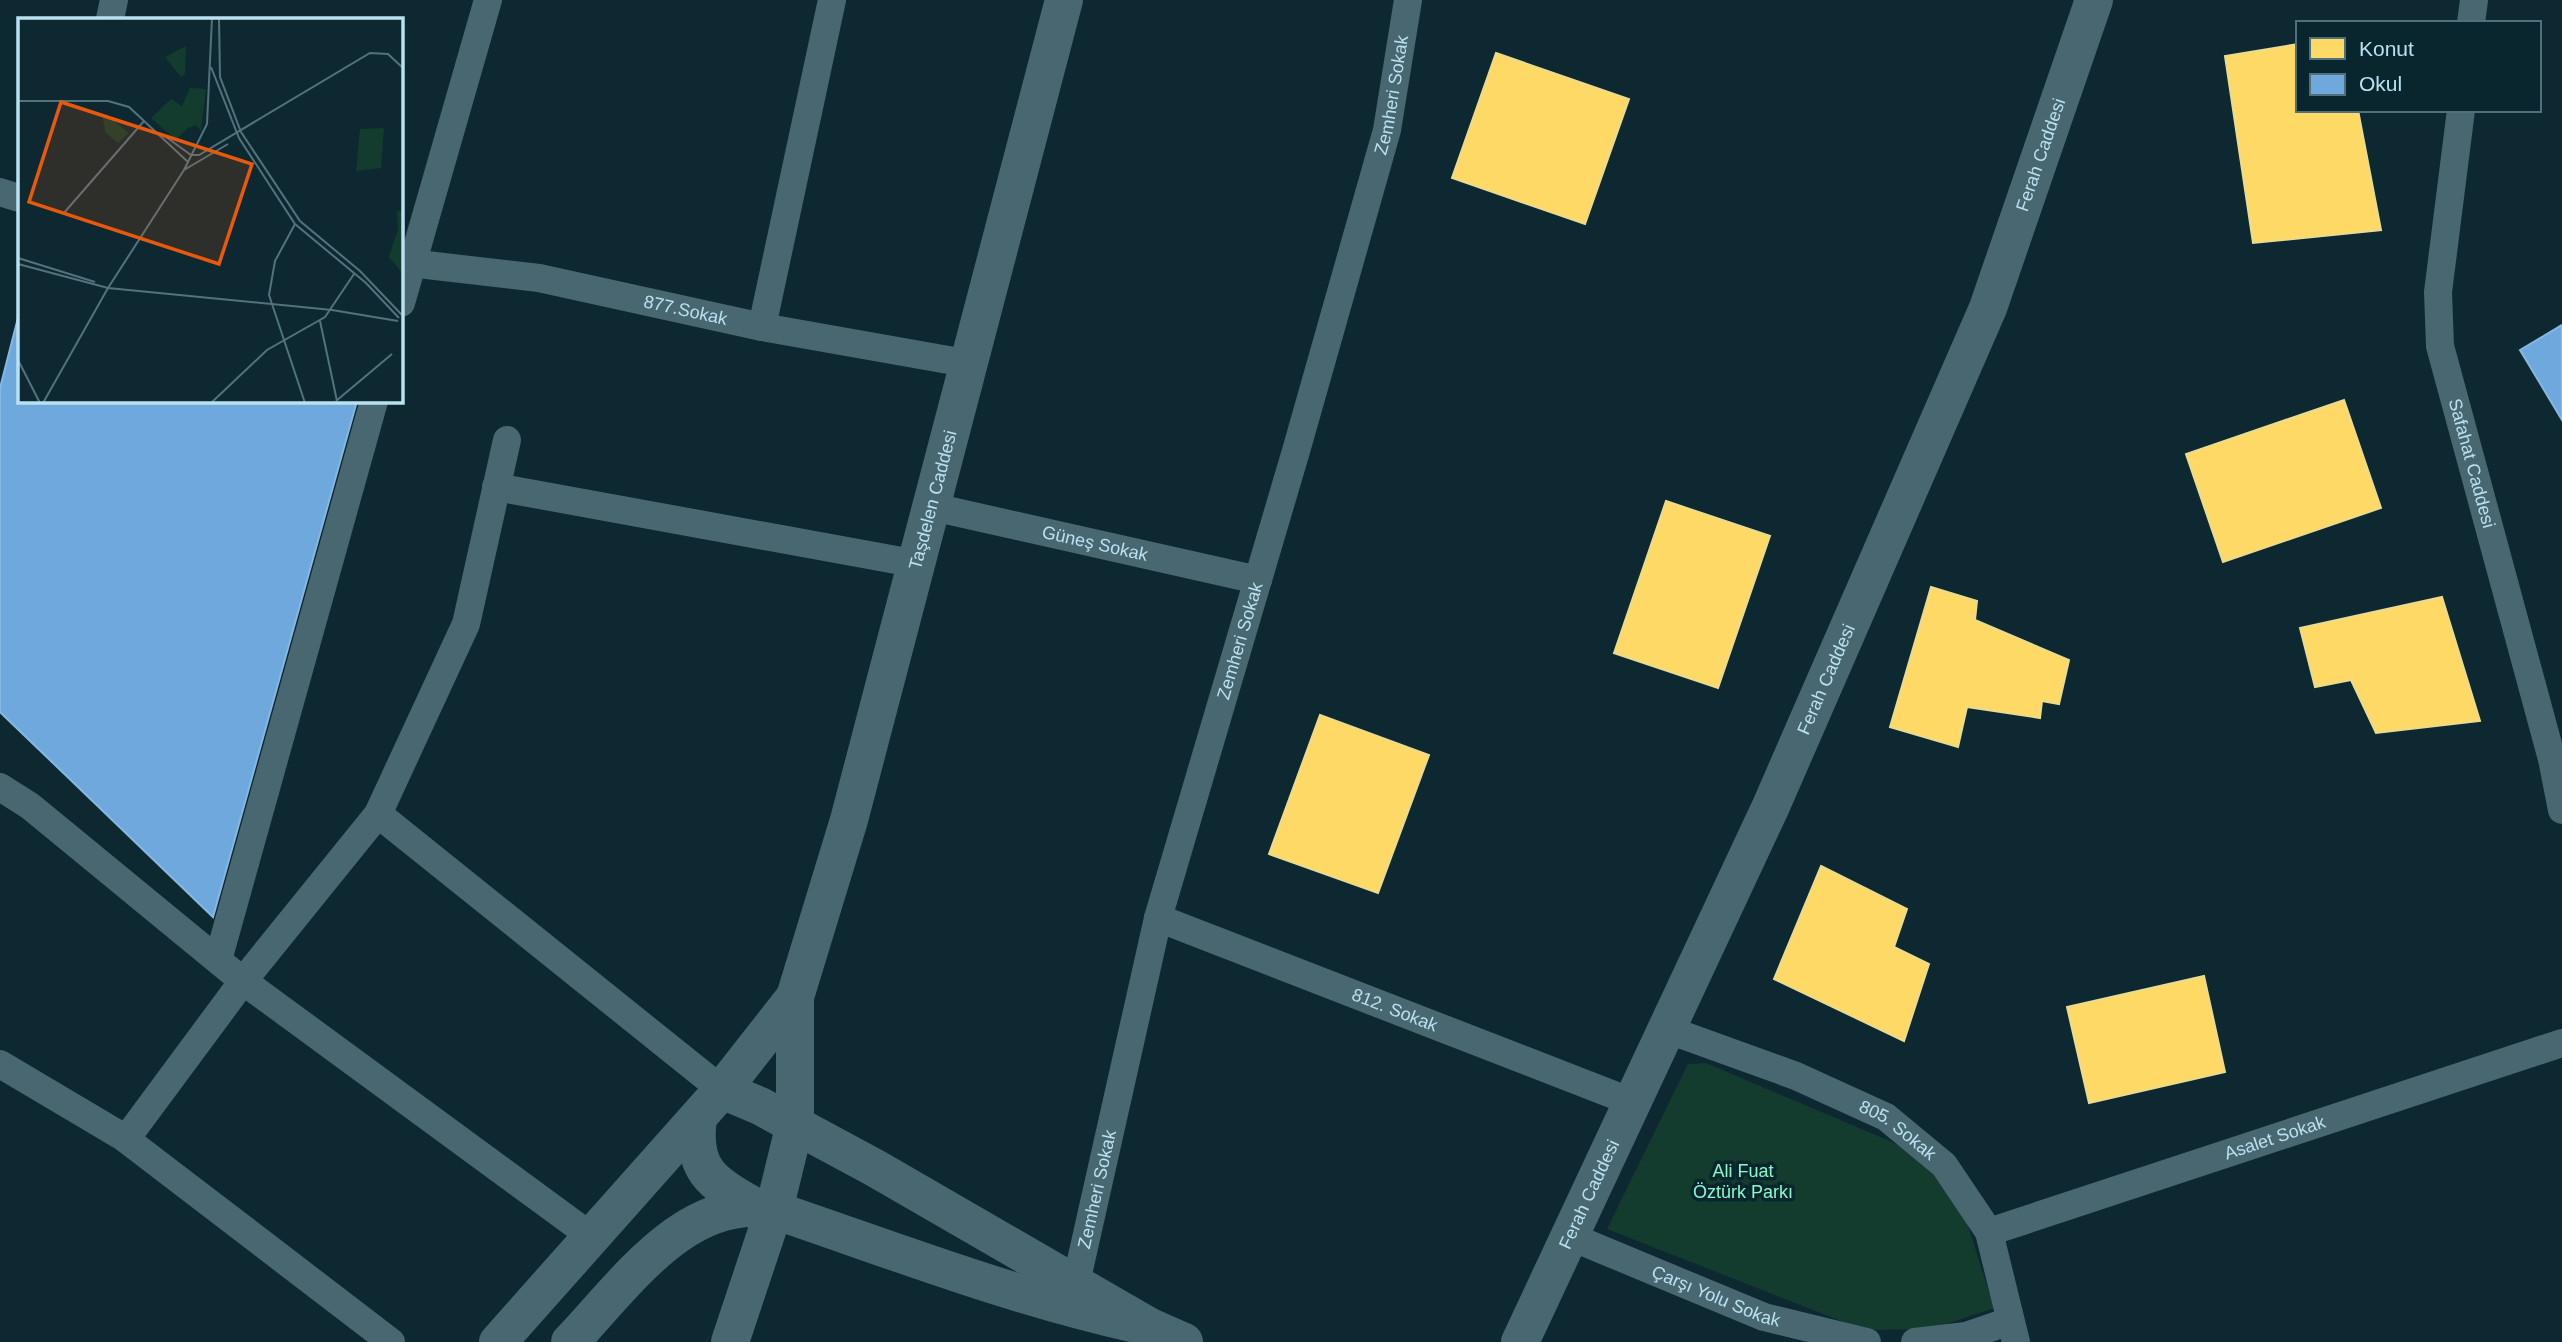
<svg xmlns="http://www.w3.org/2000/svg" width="2562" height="1342" font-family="Arial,sans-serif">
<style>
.green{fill:#143c2e}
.homes{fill:#ffd966;stroke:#eadb8f;stroke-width:2}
.schools{fill:#6fa8dc;stroke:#85b9e2;stroke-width:2}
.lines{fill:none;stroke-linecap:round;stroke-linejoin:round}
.street{stroke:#496771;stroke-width:28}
.secondary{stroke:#496771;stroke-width:38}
.labels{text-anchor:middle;stroke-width:7;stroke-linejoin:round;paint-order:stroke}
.street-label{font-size:18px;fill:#b9e1f0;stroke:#09252e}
.park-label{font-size:18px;fill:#87f9c7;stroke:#09252e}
.inset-road{fill:none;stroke:#52727d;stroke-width:2}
.view{fill:#e8590c;fill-opacity:0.15;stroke:#e8590c;stroke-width:3.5}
.inset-edge{fill:none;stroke:#b9e1f0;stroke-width:3.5}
</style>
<rect width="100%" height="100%" fill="#0e2831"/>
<path class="green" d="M1706 1063 1906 1148 1936 1175 1964 1213 1994 1308 1931 1329 1864 1330 1607 1229 1688 1064Z"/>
<g class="homes">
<path d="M2298 44V110H2358L2381 230 2253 243 2225 56Z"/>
<path d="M1496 53 1629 99 1585 224 1452 178Z"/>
<path d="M2344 400 2381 508 2223 562 2186 454Z"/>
<path d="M1666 501 1770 536 1718 688 1614 653Z"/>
<path d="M1931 587 1977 601 1975 620 2069 660 2059 704 2042 701 2040 718 1967 707 1958 747 1890 727Z"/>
<path d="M2442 597 2480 721 2376 733 2351 680 2315 687 2300 628Z"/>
<path d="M1320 715 1429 755 1378 893 1269 854Z"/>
<path d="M1821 866 1907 909 1894 947 1929 964 1904 1041 1774 979Z"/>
<path d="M2204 976 2225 1072 2089 1103 2067 1007Z"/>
</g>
<g class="schools">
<path d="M19 314V401H357L213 917 0 712V388Z"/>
<path d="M2562 325V420L2520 350Z"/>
</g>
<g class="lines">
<g class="street">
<path d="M110 19 114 0"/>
<path d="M2471 23 2474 0"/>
<path id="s1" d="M2461 110 2438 292 2440 346 2552 759 2562 810"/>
<path d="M0 192 19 198"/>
<path id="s2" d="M401 262 539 278 762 327 971 364"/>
<path d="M401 303 488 0"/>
<path d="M762 327 832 0"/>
<path d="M496 487 918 564"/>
<path id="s3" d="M933 507 1258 580"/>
<path d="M0 787 30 806 243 981 592 1237"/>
<path d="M378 814 722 1090"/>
<path id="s4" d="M1158 918 1632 1102"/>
<path d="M218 960 374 401"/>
<path id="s5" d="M1666 1029 1796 1076 1886 1117 1944 1165 1989 1232 2016 1342"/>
<path d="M0 1064 123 1137 391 1342"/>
<path d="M126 1139 243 981 378 814 466 624 507 440"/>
<path id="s6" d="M1989 1232 2562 1043"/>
<path id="s7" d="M1569 1236 1764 1317 1867 1342"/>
<path id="s8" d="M1076 1283 1158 918 1296 451 1387 130 1408 0"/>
<path d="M1915 1342 1966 1336 2010 1321"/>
</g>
<g class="secondary">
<path id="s9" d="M795 997 849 820 1064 0"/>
<path d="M722 1090 760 1106 875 1168 1150 1327 1184 1342"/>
<path d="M698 1118C691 1168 711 1183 752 1205"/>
<path d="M498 1342 722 1090 795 997V1124L774 1210 730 1342"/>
<path d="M570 1342C625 1285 686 1193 774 1210 898 1252 1021 1300 1150 1327"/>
<path id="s10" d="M1520 1342 1771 806 1988 308 2094 0"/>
</g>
</g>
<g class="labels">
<g class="street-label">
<text dy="6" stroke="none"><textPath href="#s8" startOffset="1230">Zemheri Sokak</textPath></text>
<text dy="6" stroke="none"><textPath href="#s10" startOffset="1297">Ferah Caddesi</textPath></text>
<text dy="6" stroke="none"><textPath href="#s2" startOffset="289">877.Sokak</textPath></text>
<text dy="6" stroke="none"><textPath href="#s1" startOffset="359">Safahat Caddesi</textPath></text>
<text dy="6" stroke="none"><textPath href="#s9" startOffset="516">Taşdelen Caddesi</textPath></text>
<text dy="6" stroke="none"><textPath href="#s3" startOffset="166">Güneş Sokak</textPath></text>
<text dy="6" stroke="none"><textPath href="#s8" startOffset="663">Zemheri Sokak</textPath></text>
<text dy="6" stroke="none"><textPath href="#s10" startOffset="730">Ferah Caddesi</textPath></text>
<text dy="6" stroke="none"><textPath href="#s4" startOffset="254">812. Sokak</textPath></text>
<text dy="6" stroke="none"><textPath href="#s5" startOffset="254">805. Sokak</textPath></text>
<text dy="6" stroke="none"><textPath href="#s6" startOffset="301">Asalet Sokak</textPath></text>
<text dy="6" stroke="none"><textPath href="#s8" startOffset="96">Zemheri Sokak</textPath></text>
<text dy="6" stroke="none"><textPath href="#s10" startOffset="163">Ferah Caddesi</textPath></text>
<text dy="6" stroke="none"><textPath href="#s7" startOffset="159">Çarşı Yolu Sokak</textPath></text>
</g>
<g class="park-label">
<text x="1743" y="1177">Ali Fuat<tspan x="1743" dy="21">Öztürk Parkı</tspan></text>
</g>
</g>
<g transform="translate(18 18)">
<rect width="385" height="385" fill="#0e2831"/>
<path d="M168 28 167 56 163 59 147 39ZM172 70 188 71 183 113 178 107 170 110 158 122 133 100 153 81 164 88ZM85 100 95 102 111 115 100 125 87 114ZM366 110 363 150 338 153 342 111ZM379 193H385V256L371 239 380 211Z" fill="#143c2e"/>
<path class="inset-road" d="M194 0 189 106 166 152 210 126M201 0 202 59 223 114 282 203 342 253 384 297M193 49 221 120 277 206 348 265 381 300M0 83H90L111 89 170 144M148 119 173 137H181L352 35 370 36 385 50M45 196 126 103M277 206 257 243 251 277 287 385M0 240 77 264M0 246 90 270 314 292 380 303M302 303 319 383M0 342 22 385M318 383 374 336M25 385 90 270 166 152M193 385 249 332 307 299 336 256"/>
<path class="view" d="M43 84 234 146 201 246 11 184Z"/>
<rect width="385" height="385" class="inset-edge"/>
</g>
<rect x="2296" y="21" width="245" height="91" fill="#09252e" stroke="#4f707c" stroke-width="2"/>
<rect x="2310" y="38" width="35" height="21" fill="#ffd966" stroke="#4f707c" stroke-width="2"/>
<text x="2359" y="56" font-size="21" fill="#b9e1f0">Konut</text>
<rect x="2310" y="74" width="35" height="21" fill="#6fa8dc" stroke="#4f707c" stroke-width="2"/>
<text x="2359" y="91" font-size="21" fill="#b9e1f0">Okul</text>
</svg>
